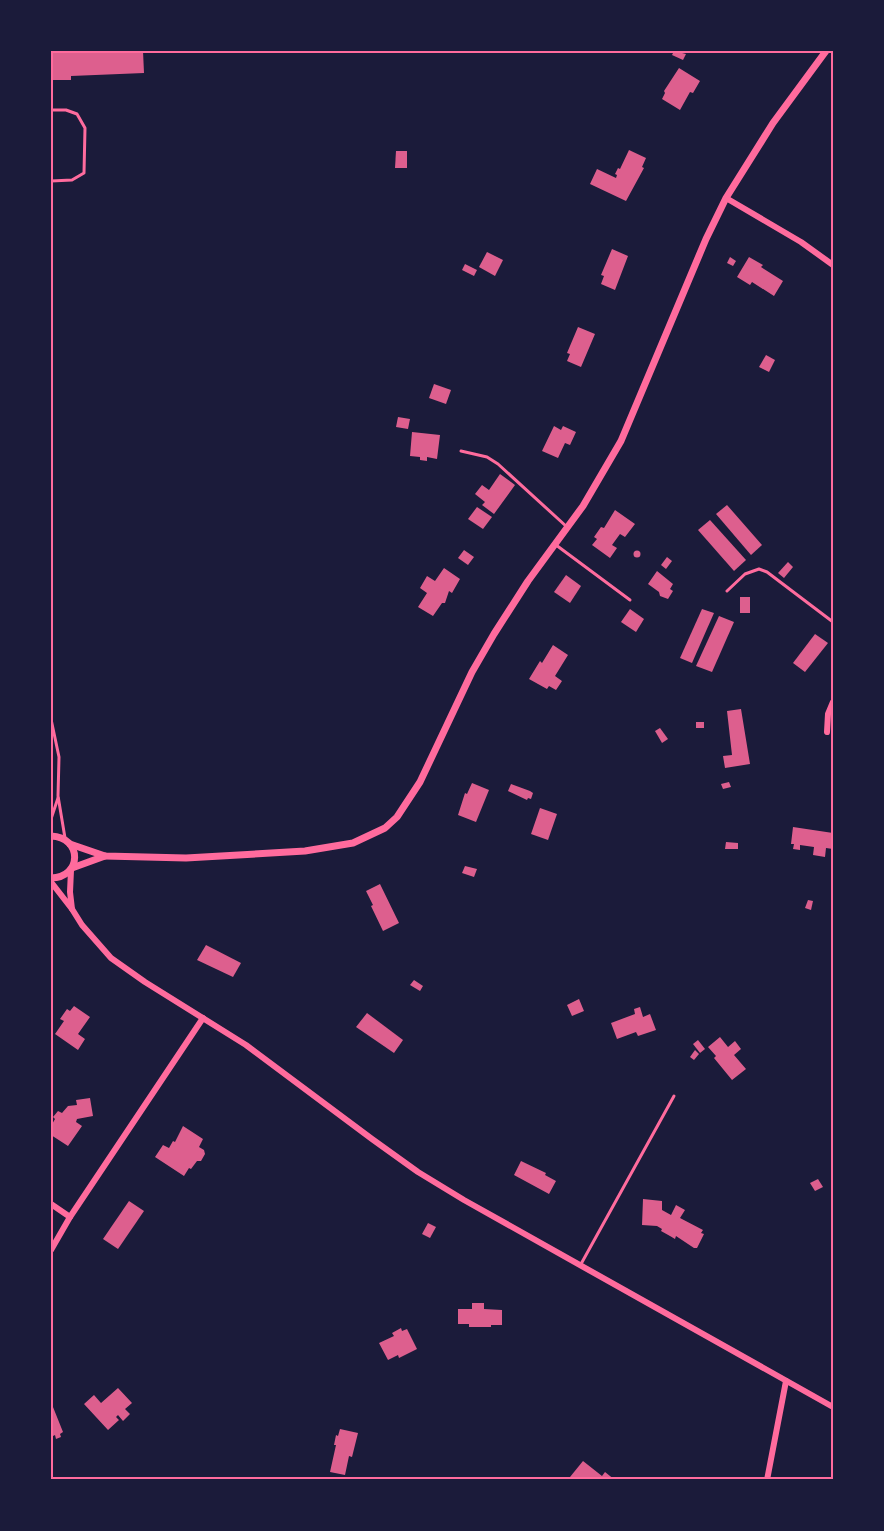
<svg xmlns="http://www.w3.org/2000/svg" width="884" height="1531" font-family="Karla,sans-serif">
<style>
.building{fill:#dd5f8e}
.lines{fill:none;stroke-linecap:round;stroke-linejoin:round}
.service{stroke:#ff6b9d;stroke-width:3}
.minor{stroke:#ff6b9d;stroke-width:6}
.tertiary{stroke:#ff6b9d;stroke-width:7}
.neatline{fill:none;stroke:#ff6b9d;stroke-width:2}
</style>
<rect width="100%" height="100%" fill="#1b1b3a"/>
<g class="building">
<path d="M51 51H143L144 73 71 76V80H51Z"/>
<path d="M674 51 686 54 683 60 672 55Z"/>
<path d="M679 68 700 81 693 93 690 92 680 110 662 99 665 93 664 91Z"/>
<path d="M629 150 646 158 642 167 644 168 626 201 590 184 597 169 616 178 617 175 615 174 618 168 620 169Z"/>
<path d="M396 151H407V168H395Z"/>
<path d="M612 249 628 256 615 290 601 284 604 276 601 275Z"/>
<path d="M487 252 503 260 495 276 479 267Z"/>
<path d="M730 257 736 261 733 266 727 263Z"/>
<path d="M749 257 763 265 761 267 783 281 774 296 752 282 750 285 737 277Z"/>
<path d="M465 264 477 270 474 276 462 270Z"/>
<path d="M578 327 595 334 581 367 567 361 570 354 567 353Z"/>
<path d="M766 355 775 360 769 372 759 367Z"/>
<path d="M434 384 451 390 446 404 429 398Z"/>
<path d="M398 417 410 419 408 429 396 427Z"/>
<path d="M554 426 561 430 563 426 576 432 570 445 565 443 558 458 542 451Z"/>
<path d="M412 432 440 435 437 459 427 457V461L420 460V457L410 456Z"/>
<path d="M500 474 515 485 494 514 482 505 485 502 475 494 482 485 489 490Z"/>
<path d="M727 505 762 545 751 555 716 514Z"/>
<path d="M477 507 492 517 483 529 468 519Z"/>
<path d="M615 510 635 524 625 537 620 534 612 545 617 548 610 558 592 545 597 539 594 537 601 527 604 528Z"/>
<path d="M710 520 746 560 734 571 698 530Z"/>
<path d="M464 550 474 557 468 565 458 558Z"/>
<circle cx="637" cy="554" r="3.5"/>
<path d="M667 557 672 561 666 569 661 565Z"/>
<path d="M788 562 793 567 784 578 778 573Z"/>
<path d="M444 568 460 579 452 593 449 591 445 603H442L433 616 418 607 427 593 420 588 427 576 435 581Z"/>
<path d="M657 571 673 584 670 589 673 591 668 599 660 596 659 592 648 584Z"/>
<path d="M566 575 581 586 570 603 554 592Z"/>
<rect x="740" y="597" width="10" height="16"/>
<path d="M630 609 644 619 636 632 621 622Z"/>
<path d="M702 609 714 613 692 663 680 658Z"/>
<path d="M719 616 734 622 712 672 696 666Z"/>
<path d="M815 634 828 643 805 672 793 663Z"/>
<path d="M553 645 568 655 555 676 562 681 556 690 549 686 547 689 529 679 540 661 542 663Z"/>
<path d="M741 709 750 764 725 768 723 756 732 755 727 711Z"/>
<rect x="696" y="722" width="8" height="6"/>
<path d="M660 728 668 739 662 743 655 731Z"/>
<path d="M729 782 731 787 723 789 721 784Z"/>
<path d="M472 783 489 790 476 822 458 815 465 793 467 794Z"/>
<path d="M511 784 530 791 533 793 531 799 528 798 527 800 508 791Z"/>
<path d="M540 808 557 814 548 840 531 834Z"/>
<path d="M793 827 833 833V849L826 848 825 857 813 855 814 847 800 845V850L793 849 794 844H791Z"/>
<path d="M726 842 738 843V849H725Z"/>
<path d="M465 866 477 869 474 877 462 873Z"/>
<path d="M380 884 399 923 383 931 371 906 373 905 366 891Z"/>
<path d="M808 900 813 901 811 910 805 908Z"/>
<path d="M206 945 241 963 233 977 197 960Z"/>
<path d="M414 980 423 986 420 991 410 985Z"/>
<path d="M579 999 584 1011 572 1016 567 1005Z"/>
<path d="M74 1006 90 1017 78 1034 85 1039 78 1050 55 1034 64 1021 60 1019 67 1009 70 1011Z"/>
<path d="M640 1007 643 1017 650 1014 656 1030 638 1036 636 1032 617 1039 611 1023 635 1014 634 1009Z"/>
<path d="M367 1013 403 1040 394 1053 356 1027Z"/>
<path d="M720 1037 728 1047 735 1041 741 1049 734 1055 746 1069 732 1080 714 1058 716 1056 708 1047Z"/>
<path d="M698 1040 705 1049 700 1053 693 1044Z"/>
<path d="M695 1050 699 1054 694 1060 690 1057Z"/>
<path d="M90 1098 93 1116 77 1119 76 1122 82 1126 68 1146 51 1135V1126L55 1119 53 1117 58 1111 62 1113 68 1106 77 1105 76 1100Z"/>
<path d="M183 1126 203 1139 199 1147 204 1150 205 1154 201 1161H197L191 1169 189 1168 184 1176 155 1157 163 1145 169 1148 173 1141 175 1142Z"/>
<path d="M521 1161 546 1173 545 1175 556 1181 549 1194 514 1175Z"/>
<path d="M818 1179 823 1187 815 1191 810 1183Z"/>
<path d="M643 1199 662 1201V1210L671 1215 676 1205 685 1210 680 1218 703 1230 701 1233 704 1234 697 1248H694L676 1236 675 1239 670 1236 661 1231 662 1229 657 1226 642 1225Z"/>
<path d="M129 1201 144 1211 118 1249 103 1239Z"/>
<path d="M428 1223 436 1227 430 1238 422 1234Z"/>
<path d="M472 1303H484V1309L502 1310V1325H491V1327H469V1324H458V1309H472Z"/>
<path d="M401 1328 402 1331 407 1329 417 1349 399 1358 398 1355 388 1360 379 1343 394 1336 392 1333Z"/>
<path d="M118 1388 132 1403 125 1409 130 1414 123 1421 118 1415 116 1417 119 1420 108 1430 84 1404 94 1395 101 1403Z"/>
<path d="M51 1402 63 1432 60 1434 61 1437 56 1439 55 1435 51 1437Z"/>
<path d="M340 1429 358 1433 352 1457 349 1456 345 1475 330 1472 336 1445H334L336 1435 338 1436Z"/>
<path d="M583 1461 602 1476 605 1472 615 1480H573L570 1477Z"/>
</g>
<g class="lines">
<g class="service">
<path d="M51 110H66L77 114 85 128 84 173 72 180 51 181"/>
<path d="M461 451 487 457 498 464 567 527"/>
<path d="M556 545 630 600"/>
<path d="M727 591 745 574 759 569 767 572 833 622"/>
<path d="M51 719 59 757 58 796 65 838"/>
<path d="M51 819 58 798"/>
<path d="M581 1264 674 1096"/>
</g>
<g class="minor">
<path d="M726 198 801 242 833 265"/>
<path d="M827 732 828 714 833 702"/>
<path d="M51 882 72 909 70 892 71 870"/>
<path d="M72 909 82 925 111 958 145 982 246 1045 372 1139 418 1172 464 1200 833 1407"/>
<path d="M51 1204 70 1217"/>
<path d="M51 1250 70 1217 203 1018"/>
<path d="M767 1480 786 1381"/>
</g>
<g class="tertiary">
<path d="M51 836C83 837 82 878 51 878"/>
<path d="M70 844 105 856 186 858 305 851 353 843 385 828 397 817 420 782 472 672 494 634 528 581 583 506 621 441 706 239 726 198 773 123 826 51"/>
<path d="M72 868 105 856"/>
</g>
</g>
<rect width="884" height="1531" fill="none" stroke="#1b1b3a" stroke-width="105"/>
<rect x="52" y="52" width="780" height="1426" class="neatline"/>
</svg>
